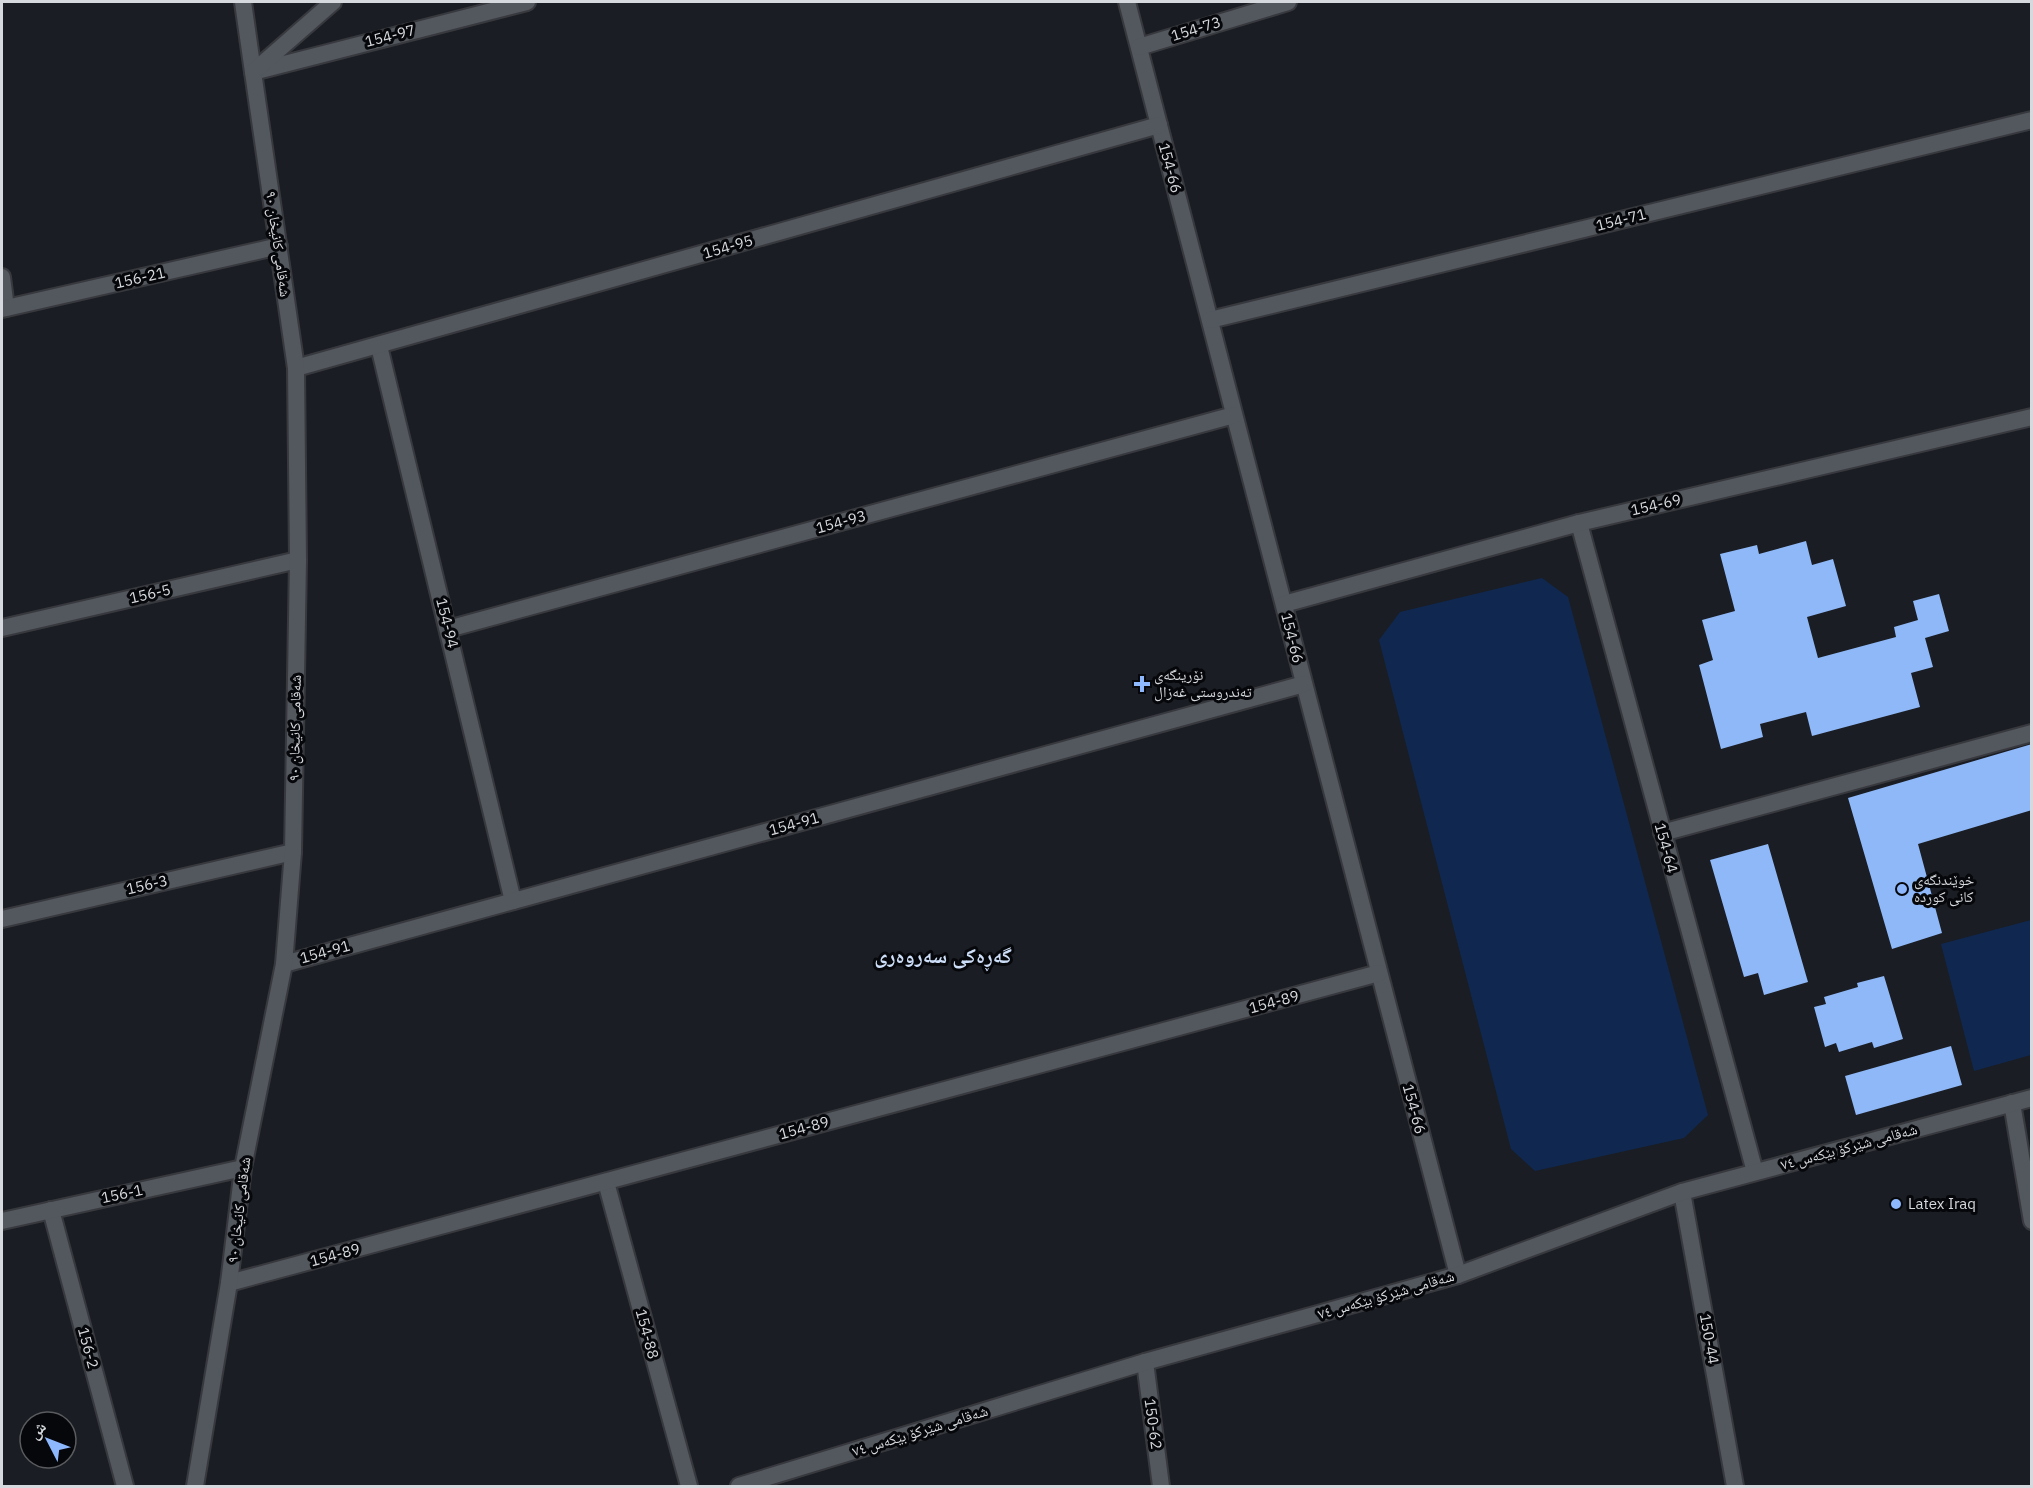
<svg xmlns="http://www.w3.org/2000/svg" width="2033" height="1488" font-family="'IBM Plex Sans','Noto Naskh Arabic',sans-serif">
<style>
.green{fill:#10284f}
.building{fill:#8fb8f8}
.lines{fill:none;stroke-linecap:round;stroke-linejoin:round}
.minor-casing{stroke:#37393e;stroke-width:20}
.tertiary-casing{stroke:#37393e;stroke-width:20}
.minor{stroke:#53575e;stroke-width:16}
.tertiary{stroke:#53575e;stroke-width:16}
.poi-dot{fill:#8eb8fd;stroke:#06070a;stroke-width:2}
.labels{text-anchor:middle;stroke-width:6;stroke-linejoin:round;paint-order:stroke}
.street-label{font-size:15px;fill:#d6d9dd;stroke:#06070a}
.poi-label{font-size:15px;fill:#d6d9dd;stroke:#06070a;text-anchor:start}
.district-label{font-size:21px;font-weight:bold;fill:#cddef8;stroke:#06070a}
</style>
<rect width="100%" height="100%" fill="#1a1d23"/>
<g class="green">
<path d="M1542 578 1568 597 1708 1115 1684 1138 1535 1171 1511 1149 1379 640 1400 612Z"/>
<path d="M2031 920V1055L1974 1071 1941 944Z"/>
</g>
<g class="building">
<path d="M1806 541 1812 565 1833 559 1846 606 1807 617 1818 658 1896 637 1894 627 1918 620 1913 601 1939 594 1949 631 1925 638 1933 667 1911 673 1920 707 1812 736 1806 712 1760 724 1763 737 1721 749 1699 665 1713 660 1702 620 1735 611 1720 554 1757 545 1759 554Z"/>
<path d="M2032 744V810L1918 844 1942 933 1892 949 1848 798Z"/>
<path d="M1768 844 1808 982 1764 995 1758 973 1744 977 1710 860Z"/>
<path d="M1884 976 1903 1039 1874 1048 1872 1042 1839 1052 1836 1043 1825 1047 1814 1007 1826 1004 1824 997 1858 987 1857 983Z"/>
<path d="M1951 1046 1962 1085 1856 1115 1845 1076Z"/>
</g>
<g class="lines">
<defs>
<g id="minor">
<path d="M243 2 253 72 527 2"/>
<path d="M1127 2 1458 1275"/>
<path d="M1139 47 1288 2"/>
<path d="M2 277 6 308"/>
<path d="M2 309 279 246"/>
<path d="M1210 320 2032 120"/>
<path d="M379 346 513 901"/>
<path d="M296 368 1159 125"/>
<path d="M1579 523 1755 1172"/>
<path d="M1284 604 1579 523 2032 417"/>
<path d="M2 628 298 560"/>
<path d="M448 629 1234 415"/>
<path d="M1662 833 2032 733"/>
<path d="M2 919 293 852"/>
<path d="M284 964 1304 684"/>
<path d="M2012 1103 2032 1221"/>
<path d="M606 1182 689 1486"/>
<path d="M1682 1192 1735 1486"/>
<path d="M51 1210 125 1486"/>
<path d="M2 1221 243 1168"/>
<path d="M229 1283 1379 973"/>
<path d="M1145 1362 1161 1486"/>
</g>
<g id="tertiary">
<path d="M195 1486 229 1283 243 1168 284 964 293 852 298 560 296 368 253 72 333 2"/>
<path d="M739 1486 1145 1362 1458 1275 1682 1192 2032 1098"/>
</g>
</defs>
<use href="#minor" class="minor-casing"/>
<use href="#tertiary" class="tertiary-casing"/>
<use href="#minor" class="minor"/>
<use href="#tertiary" class="tertiary"/>
</g>
<g class="poi-dot">
<path d="M1139 675h6v6h6v6h-6v6h-6v-6h-6v-6h6z"/>
<circle cx="1902" cy="889" r="6"/>
<circle cx="1896" cy="1204" r="6"/>
</g>
<g class="labels">
<g class="street-label">
<text transform="translate(1196 29) rotate(-17)" y="5">154-73</text>
<text transform="translate(390 36) rotate(-14)" y="5">154-97</text>
<text transform="translate(1170 168) rotate(75)" y="5">154-66</text>
<text transform="translate(1621 220) rotate(-14)" y="5">154-71</text>
<text transform="translate(278 244) rotate(82)" y="5">شەقامی کانیخان ٩٠</text>
<text transform="translate(728 247) rotate(-16)" y="5">154-95</text>
<text transform="translate(140 278) rotate(-13)" y="5">156-21</text>
<text transform="translate(1656 505) rotate(-13)" y="5">154-69</text>
<text transform="translate(841 522) rotate(-15)" y="5">154-93</text>
<text transform="translate(150 594) rotate(-13)" y="5">156-5</text>
<text transform="translate(447 623) rotate(76)" y="5">154-94</text>
<text transform="translate(1292 638) rotate(76)" y="5">154-66</text>
<text transform="translate(295 728) rotate(-89)" y="5">شەقامی کانیخان ٩٠</text>
<text transform="translate(794 824) rotate(-15)" y="5">154-91</text>
<text transform="translate(1666 848) rotate(75)" y="5">154-64</text>
<text transform="translate(147 885) rotate(-13)" y="5">156-3</text>
<text transform="translate(325 952) rotate(-15)" y="5">154-91</text>
<text transform="translate(1274 1002) rotate(-15)" y="5">154-89</text>
<text transform="translate(1414 1109) rotate(75)" y="5">154-66</text>
<text transform="translate(804 1128) rotate(-15)" y="5">154-89</text>
<text transform="translate(1849 1147) rotate(-15)" y="5">شەقامی شێرکۆ بێکەس ٧٤</text>
<text transform="translate(122 1194) rotate(-12)" y="5">156-1</text>
<text transform="translate(239 1210) rotate(-83)" y="5">شەقامی کانیخان ٩٠</text>
<text transform="translate(335 1255) rotate(-15)" y="5">154-89</text>
<text transform="translate(1386 1295) rotate(-16)" y="5">شەقامی شێرکۆ بێکەس ٧٤</text>
<text transform="translate(647 1334) rotate(75)" y="5">154-88</text>
<text transform="translate(1709 1339) rotate(80)" y="5">150-44</text>
<text transform="translate(88 1348) rotate(75)" y="5">156-2</text>
<text transform="translate(1153 1424) rotate(82)" y="5">150-62</text>
<text transform="translate(920 1431) rotate(-17)" y="5">شەقامی شێرکۆ بێکەس ٧٤</text>
</g>
<g class="poi-label">
<text x="1154" y="680">نۆرینگەی<tspan x="1154" dy="17">تەندروستی غەزال</tspan></text>
<text x="1914" y="885">خوێندنگەی<tspan x="1914" dy="17">کانی کوردە</tspan></text>
<text x="1908" y="1209">Latex Iraq</text>
</g>
<g class="district-label">
<text x="943" y="963">گەڕەکی سەروەری</text>
</g>
</g>
<rect width="2033" height="1488" fill="none" stroke="#d6d9dd" stroke-width="6"/>
<g transform="translate(48 1440) rotate(312)"><circle r="28" fill="#06070a" stroke="#595b5e" stroke-width="1.5"/>
<path d="M0-4.5L10 22L0 15L-10 22Z" fill="#8eb8fd"/>
<text y="-9" font-size="16" font-weight="bold" text-anchor="middle" fill="#d6d9dd">ش</text>
</g>
</svg>
